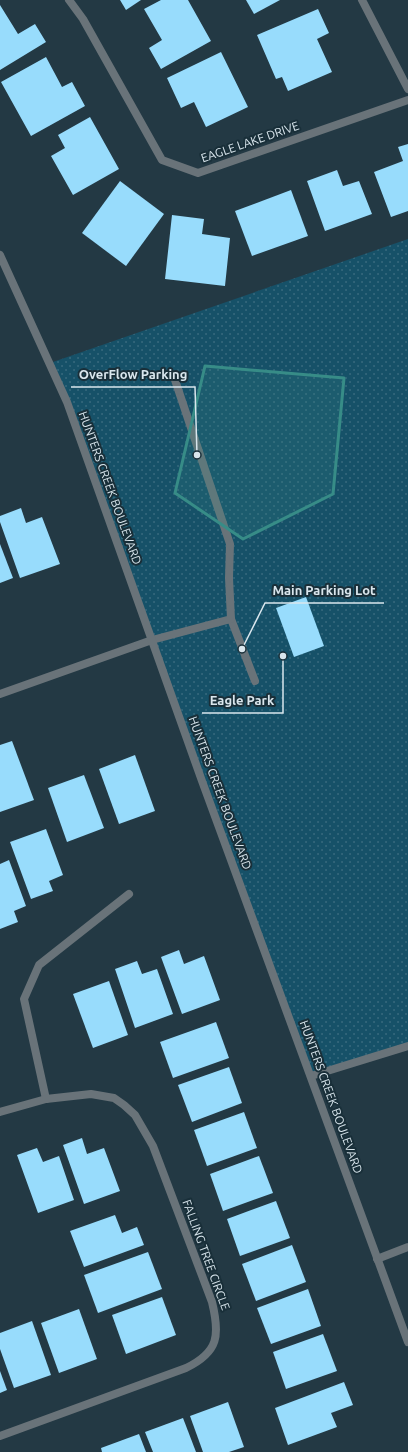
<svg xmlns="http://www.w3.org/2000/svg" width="408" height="1452" font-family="Ubuntu,sans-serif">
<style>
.park{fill:url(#park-dots)}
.building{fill:#98dcfc}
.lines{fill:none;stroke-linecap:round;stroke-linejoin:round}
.service{stroke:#697379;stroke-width:8}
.minor{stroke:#697379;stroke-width:8}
.tertiary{stroke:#697379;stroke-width:8}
.marked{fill:#378c87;fill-opacity:0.2;stroke:#378c87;stroke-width:3;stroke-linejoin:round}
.labels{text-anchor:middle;stroke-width:4;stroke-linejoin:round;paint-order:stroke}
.street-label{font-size:12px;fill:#d9e6ed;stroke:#192f39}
.leader{fill:none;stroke:#d9e6ed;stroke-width:1.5}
.callout-dot{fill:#d9e6ed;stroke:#192f39;stroke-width:1.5}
.callout-label{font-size:13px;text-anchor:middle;font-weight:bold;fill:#d9e6ed;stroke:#192f39;stroke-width:4;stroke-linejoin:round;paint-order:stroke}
</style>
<defs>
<pattern id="park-dots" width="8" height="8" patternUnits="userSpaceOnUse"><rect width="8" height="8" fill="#165168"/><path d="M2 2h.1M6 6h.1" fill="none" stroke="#376a7e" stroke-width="1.8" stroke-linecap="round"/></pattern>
</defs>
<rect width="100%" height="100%" fill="#233944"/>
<path class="park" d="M408 239V1046L311 1076 50 363Z"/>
<g class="building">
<path d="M120 0H141L126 10Z"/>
<path d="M161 0H188L211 41 161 69 149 48 162 40 144 9Z"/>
<path d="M246 0H280L254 14Z"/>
<path d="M0 5 18 34 35 24 46 42 0 70Z"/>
<path d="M318 9 329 33 317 39 332 72 288 91 282 77 276 79 257 35Z"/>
<path d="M221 52 248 107 206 127 194 102 181 108 167 78Z"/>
<path d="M46 57 62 87 72 82 85 106 31 136 1 82Z"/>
<path d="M90 117 119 169 73 195 51 156 65 148 58 135Z"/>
<path d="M408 144V211L391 217 374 172 403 161 398 147Z"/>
<path d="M337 170 343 186 359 181 372 214 325 231 307 181Z"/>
<path d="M120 181 164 214 126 266 82 233Z"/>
<path d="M291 190 308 236 252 256 235 211Z"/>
<path d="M172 215 204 219 202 234 230 238 225 286 165 279Z"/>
<path d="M21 508 26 523 42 517 60 564 20 578 0 522V516Z"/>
<path d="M0 544 13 578 0 583Z"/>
<path d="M306 597 324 646 294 657 276 608Z"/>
<path d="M12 741 34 800 0 812V745Z"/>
<path d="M135 755 155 811 119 824 99 769Z"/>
<path d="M84 775 104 828 67 842 48 788Z"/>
<path d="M46 829 63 875 49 881 53 891 31 899 10 842Z"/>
<path d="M9 860 26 906 14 911 18 922 0 929V864Z"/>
<path d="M179 950 184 964 204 956 220 1000 182 1014 161 957Z"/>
<path d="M137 961 142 974 157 969 173 1014 135 1028 115 969Z"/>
<path d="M109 981 128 1035 93 1048 73 994Z"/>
<path d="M216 1022 229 1058 173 1078 160 1042Z"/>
<path d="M229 1067 242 1103 192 1122 178 1085Z"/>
<path d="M244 1112 257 1148 207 1166 194 1130Z"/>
<path d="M82 1138 87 1154 104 1148 120 1191 84 1204 63 1145Z"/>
<path d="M37 1148 43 1162 59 1156 74 1200 38 1213 17 1155Z"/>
<path d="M259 1156 273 1193 223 1211 210 1174Z"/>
<path d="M276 1201 290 1238 240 1256 227 1219Z"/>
<path d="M115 1215 122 1233 137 1227 144 1245 84 1267 70 1231Z"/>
<path d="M292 1245 306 1282 256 1301 242 1264Z"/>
<path d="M148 1252 162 1289 98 1313 84 1275Z"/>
<path d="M308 1289 321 1326 271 1344 257 1308Z"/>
<path d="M162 1297 176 1335 126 1354 112 1315Z"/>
<path d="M79 1309 97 1359 59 1373 41 1323Z"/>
<path d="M32 1321 51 1375 14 1388 0 1349V1333Z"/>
<path d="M323 1334 337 1371 286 1389 273 1352Z"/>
<path d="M0 1371 7 1390 0 1393Z"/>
<path d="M344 1382 353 1405 331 1413 337 1427 288 1445 275 1408Z"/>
<path d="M228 1402 244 1447 229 1452H203L190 1416Z"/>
<path d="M183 1418 196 1452H153L145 1432Z"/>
<path d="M139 1434 146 1452H102L101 1448Z"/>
</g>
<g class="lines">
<g class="service">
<path d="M231 619 255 681"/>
<path d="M152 640 231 619 229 578 230 544 175 380"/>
<path d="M377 1259 408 1247"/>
</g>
<g class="minor">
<path d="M69 0 83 19 162 160 198 173 408 100"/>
<path d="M362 0 408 89"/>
<path d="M0 694 152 640"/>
<path d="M311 1076 408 1046"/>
<path d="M46 1099 24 999 39 965 129 894"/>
<path d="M0 1112 46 1099 91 1094 114 1098 124 1105 135 1115 153 1146 212 1302C220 1335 219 1352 186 1368L0 1436"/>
</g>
<path class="tertiary" d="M0 255 67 402 202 781 408 1342"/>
</g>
<path class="marked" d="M205 366 344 378 333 494 243 539 175 493Z"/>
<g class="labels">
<g class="street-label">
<text transform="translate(250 142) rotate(-19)" y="4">EAGLE LAKE DRIVE</text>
<text transform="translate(110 488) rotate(70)" y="4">HUNTERS CREEK BOULEVARD</text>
<text transform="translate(220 793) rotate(70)" y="4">HUNTERS CREEK BOULEVARD</text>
<text transform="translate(331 1097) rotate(70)" y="4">HUNTERS CREEK BOULEVARD</text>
<text transform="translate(206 1255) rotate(70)" y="4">FALLING TREE CIRCLE</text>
</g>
</g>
<path class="leader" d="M197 455L195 387H71M242 649L265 603H384M283 656L283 713H202"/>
<g class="callout-dot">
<circle cx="197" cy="455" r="4"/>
<circle cx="242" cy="649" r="4"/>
<circle cx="283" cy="656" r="4"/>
</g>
<g class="callout-label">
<text x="133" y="379">OverFlow Parking</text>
<text x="324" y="595">Main Parking Lot</text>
<text x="242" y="705">Eagle Park</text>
</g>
</svg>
